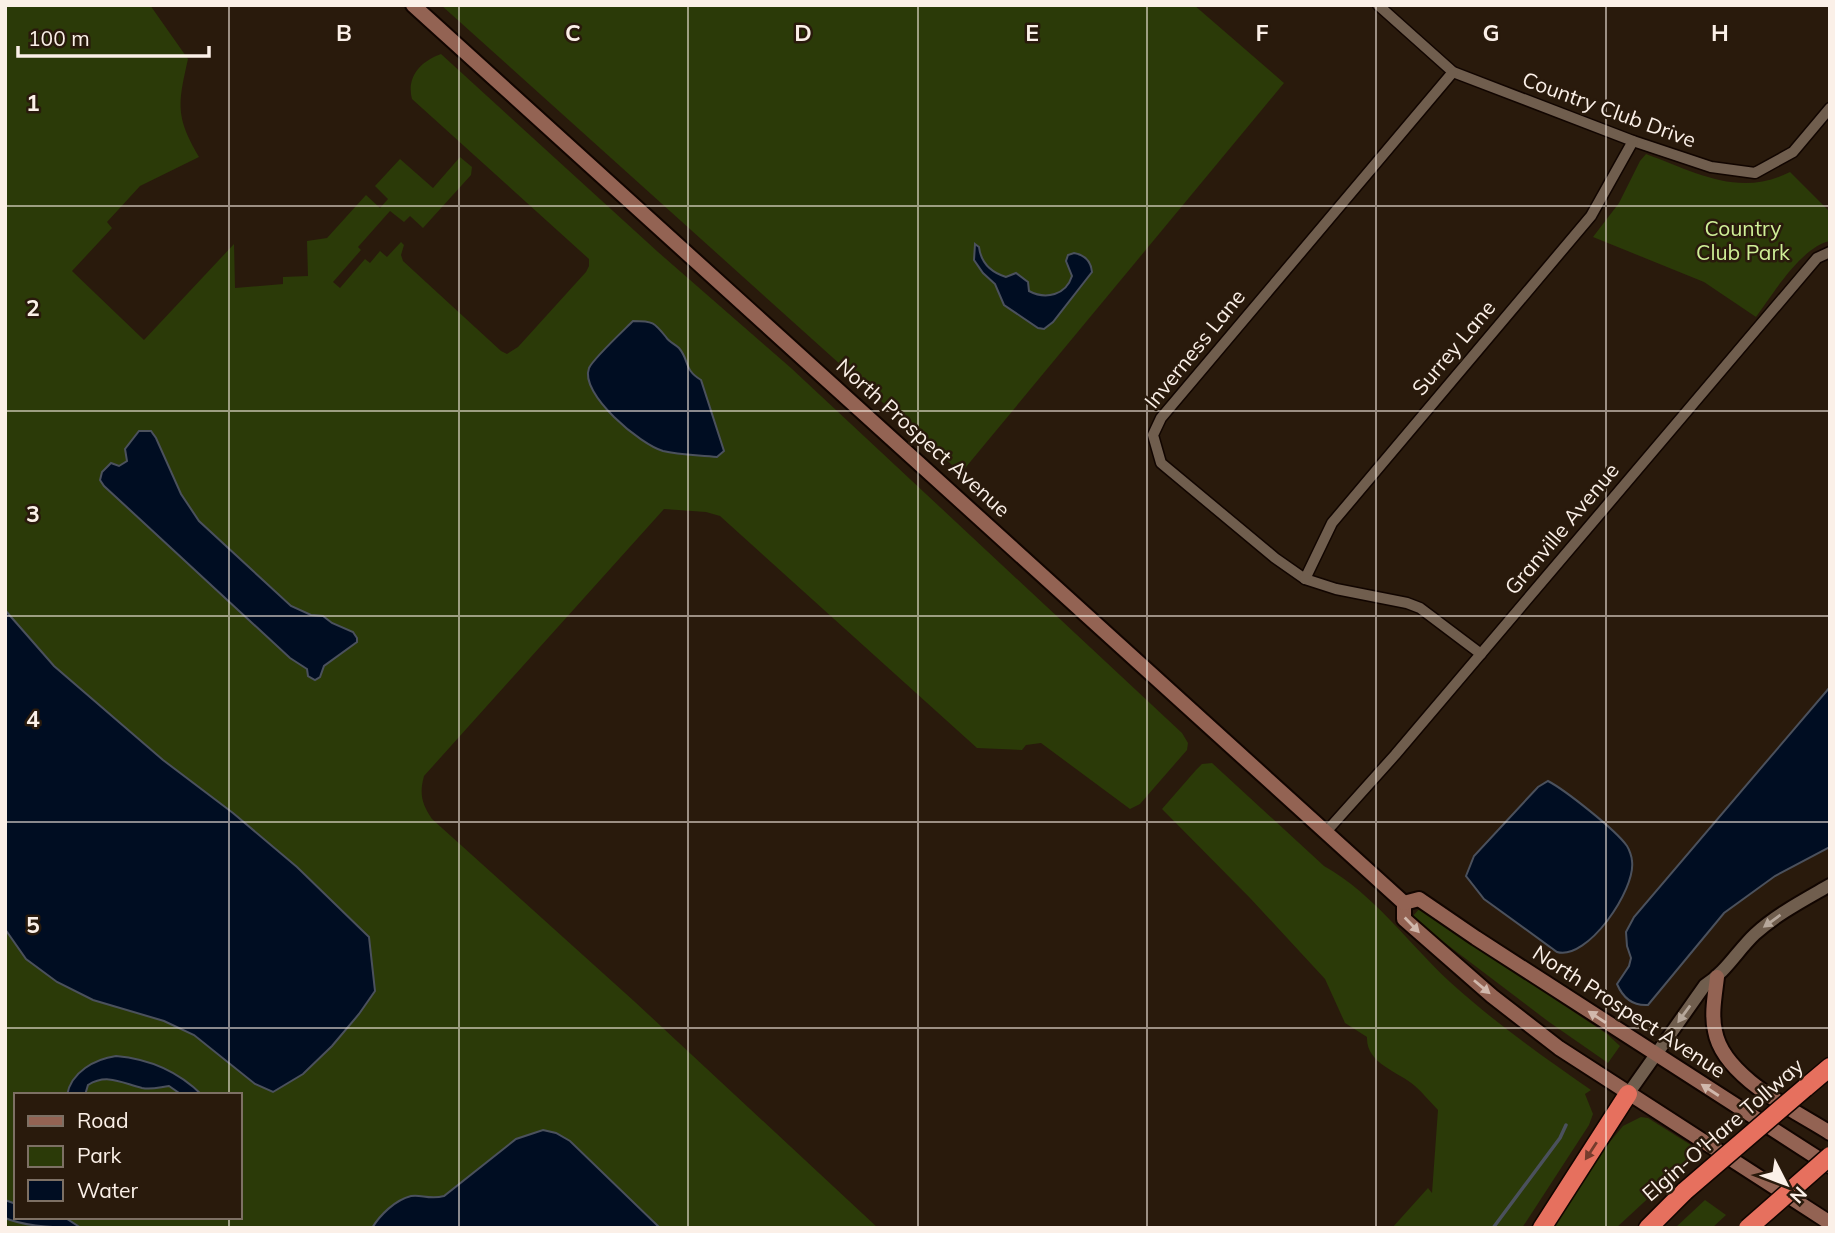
<svg xmlns="http://www.w3.org/2000/svg" width="1835" height="1233" font-family="Mulish,sans-serif">
<style>
.green{fill:#2b3a08;fill-rule:evenodd}
.water{fill:#000d22;stroke:#4b515d;stroke-width:2}
.lines{fill:none;stroke-linecap:round;stroke-linejoin:round}
.stream{stroke:#4b515d;stroke-width:3.5}
.minor-casing{stroke:#110500;stroke-width:13}
.tertiary-casing{stroke:#110500;stroke-width:16}
.secondary-casing{stroke:#110500;stroke-width:18}
.motorway-casing{stroke:#110500;stroke-width:21}
.minor{stroke:#705e4e;stroke-width:10}
.tertiary{stroke:#705e4e;stroke-width:12}
.secondary{stroke:#936353;stroke-width:14}
.motorway{stroke:#e6705e;stroke-width:18}
.motorway-bridge-casing{stroke:#110500;stroke-width:21;stroke-linecap:butt}
.motorway-bridge{stroke:#e6705e;stroke-width:18}
.oneway{fill:#b6a79b}
.oneway2{fill:#d1b8ac}
.oneway3{fill:#753c2d}
.grid{fill:none;stroke:#fbf0e8;stroke-width:2;stroke-opacity:0.55}
.labels{text-anchor:middle;stroke-width:5;stroke-linejoin:round;paint-order:stroke}
.street-label{font-size:21px;fill:#fbf0e8;stroke:#291a0c}
.park-label{font-size:21px;fill:#cfef97;stroke:#291a0c}
.grid-label{font-size:23px;text-anchor:middle;font-weight:bold;fill:#fbf0e8;stroke:#291a0c;stroke-width:5;stroke-linejoin:round;paint-order:stroke}
</style>
<rect width="100%" height="100%" fill="#291a0c"/>
<g class="green">
<path d="M5 5H150L188 59C178 104 175 116 199 157L140 186 107 222 112 228 72 271 144 340 234 244 235 288 283 284V277L308 276 307 241 327 238 366 195 380 208 388 199 375 186 400 159 433 188 460 157 472 167 471 175 423 228 410 216 404 222 390 211 358 247 361 250 333 282 340 288 365 259 370 263 380 251 387 257 401 242 404 245 401 255 403 261 501 351 507 354 518 347 586 272 589 266V259L412 99C406 77 421 61 441 54L658 252 791 368 1182 733 1188 743 1187 750 1140 804 1130 809 1041 743 1026 745 1022 750 977 748 720 516 706 512 664 509 424 776C419 794 422 804 432 819L635 1002 878 1228H5ZM16 1095H240V1217H16Z"/>
<path d="M441 5H1194L1284 83 961 473Z"/>
<path d="M1646 154C1695 172 1739 198 1790 172L1830 212V241C1801 247 1773 294 1756 317L1704 282 1593 237 1619 203 1640 161Z"/>
<path d="M1212 763 1324 866C1374 894 1409 944 1450 982 1494 1022 1542 1056 1591 1090L1585 1094 1593 1114 1589 1125 1522 1228H1392L1428 1188 1432 1193 1438 1110C1430 1102 1423 1093 1415 1086 1398 1071 1366 1064 1367 1037L1345 1023 1325 979 1250 898 1162 809 1196 770 1202 764Z"/>
<path d="M1419 909 1607 1034 1620 1046 1608 1063 1549 1022 1433 934 1413 916Z"/>
<path d="M1641 1117 1648 1118 1694 1147 1683 1166 1616 1228H1553L1604 1149 1623 1126Z"/>
<path d="M1705 1200 1726 1215 1712 1228H1675Z"/>
</g>
<g class="water">
<path d="M975 244 979 247C981 263 990 272 1006 277L1016 273 1028 282 1029 291C1046 300 1066 295 1072 276L1066 261 1068 255 1074 253C1085 255 1091 261 1092 272L1053 322 1044 329 1038 328 1004 305 995 284 983 273 974 260Z"/>
<path d="M633 321C653 321 654 322 666 337 669 342 675 344 679 348 690 361 683 369 701 380L724 451 717 457C700 455 680 455 663 451 641 445 579 394 589 368 593 359 624 330 633 321Z"/>
<path d="M139 431H151L156 438 181 494 199 521 291 606 311 615 323 616 332 623 353 632 357 638V642L324 666 320 677 315 680 308 676 307 669 290 658 104 486 100 480 102 472 111 463 119 466 127 461 125 449Z"/>
<path d="M5 610 54 666 163 760 233 813 297 867 369 937 375 991 359 1014 332 1046 303 1074 273 1092 255 1084 194 1035 164 1021 93 1000 57 982 26 959 5 929Z"/>
<path d="M1830 687V847L1775 876 1724 913 1648 1005C1633 1006 1623 998 1617 984L1629 966 1631 958 1627 946 1626 932 1634 917Z"/>
<path d="M1548 781C1565 790 1616 830 1627 846 1629 849 1632 857 1632 861 1636 890 1587 961 1557 952L1484 899 1466 876 1474 856 1538 787Z"/>
<path d="M116 1056C150 1059 178 1071 202 1095H182L169 1086C160 1087 152 1090 142 1088 122 1083 107 1073 88 1085L85 1095H67C71 1072 95 1059 116 1056Z"/>
<path d="M543 1130 556 1133 570 1141 660 1228H372C380 1215 395 1200 411 1196 421 1194 429 1200 444 1196L516 1139Z"/>
<path d="M5 1200 16 1204V1217H64L81 1228C58 1228 26 1227 5 1218Z"/>
</g>
<g class="lines">
<path class="stream" d="M1493 1228 1560 1138 1566 1125"/>
<defs>
<g id="minor">
<path d="M1378 5 1453 72 1633 141 1711 167 1755 173 1793 152 1830 108"/>
<path d="M1453 72 1161 418 1153 435 1161 463 1275 558 1305 579 1336 589 1407 603 1420 608 1481 654"/>
<path d="M1305 579 1332 523 1591 216 1633 141"/>
<path d="M1325 833 1395 755 1817 258 1830 252"/>
</g>
<path id="tertiary" d="M1628 1094 1705 985C1726 972 1737 951 1755 934 1777 914 1804 900 1830 885"/>
<g id="secondary">
<path d="M413 5 1404 903V919L1492 996 1559 1048 1830 1223"/>
<path d="M1404 903 1419 899 1476 938 1830 1166"/>
<path d="M1717 977C1715 995 1711 1014 1715 1031 1723 1077 1794 1110 1830 1133"/>
</g>
<g id="motorway">
<path d="M1805 1088 1830 1067"/>
<path d="M1542 1228 1628 1094"/>
<path d="M1648 1228 1685 1191"/>
</g>
</defs>
<use href="#minor" class="minor-casing"/>
<use href="#tertiary" class="tertiary-casing"/>
<use href="#secondary" class="secondary-casing"/>
<use href="#motorway" class="motorway-casing"/>
<use href="#minor" class="minor"/>
<use href="#tertiary" class="tertiary"/>
<use href="#secondary" class="secondary"/>
<use href="#motorway" class="motorway"/>
<defs>
<g id="motorway-bridge">
<path d="M1685 1191 1805 1088"/>
<path d="M1748 1228 1830 1156"/>
</g>
</defs>
<use href="#motorway-bridge" class="motorway-bridge-casing"/>
<use href="#motorway-bridge" class="motorway-bridge"/>
</g>
<defs><path id="oneway-solid" d="M-6-.8H1V-3.2L6.5 0L1 3.2V.8H-6Z" transform="scale(1.75)"/></defs>
<g class="oneway">
<use href="#oneway-solid" transform="translate(1772 921) rotate(144)"/>
<use href="#oneway-solid" transform="translate(1684 1014) rotate(126)"/>
</g>
<g class="oneway2">
<use href="#oneway-solid" transform="translate(1412 925) rotate(46)"/>
<use href="#oneway-solid" transform="translate(1482 987) rotate(40)"/>
<use href="#oneway-solid" transform="translate(1597 1017) rotate(-147)"/>
<use href="#oneway-solid" transform="translate(1710 1090) rotate(-147)"/>
</g>
<use class="oneway3" href="#oneway-solid" transform="translate(1591 1151) rotate(123)"/>
<path class="grid" d="M229 5V1095M459 5V1228M688 5V1228M918 5V1228M1147 5V1228M1376 5V1228M1606 5V1228M5 206H1830M5 411H1830M5 616H1830M5 822H1830M5 1028H1830M229 1217V1228"/>
<g class="labels">
<g class="street-label">
<text transform="translate(1609 110) rotate(20)" y="7">Country Club Drive</text>
<text transform="translate(1454 348) rotate(-50)" y="7">Surrey Lane</text>
<text transform="translate(1195 349) rotate(-51)" y="7">Inverness Lane</text>
<text transform="translate(923 438) rotate(42)" y="7">North Prospect Avenue</text>
<text transform="translate(1562 529) rotate(-50)" y="7">Granville Avenue</text>
<text transform="translate(1629 1012) rotate(33)" y="7">North Prospect Avenue</text>
<text transform="translate(1723 1130) rotate(-41)" y="7">Elgin-O'Hare Tollway</text>
</g>
<g class="park-label">
<text x="1743" y="236">Country<tspan x="1743" dy="24">Club Park</tspan></text>
</g>
</g>
<g class="grid-label">
<text x="344" y="41">B</text>
<text x="573" y="41">C</text>
<text x="803" y="41">D</text>
<text x="1032" y="41">E</text>
<text x="1262" y="41">F</text>
<text x="1491" y="41">G</text>
<text x="1720" y="41">H</text>
<text x="33" y="111">1</text>
<text x="33" y="316">2</text>
<text x="33" y="522">3</text>
<text x="33" y="727">4</text>
<text x="33" y="933">5</text>
</g>
<rect width="1835" height="1233" fill="none" stroke="#fbf0e8" stroke-width="14"/>
<rect x="14" y="1093" width="228" height="126" fill="#291a0c" stroke="#7d7064" stroke-width="2"/>
<rect x="28" y="1116" width="35" height="10" fill="#936353" stroke="#7d7064" stroke-width="2"/>
<text x="77" y="1128" font-size="21" fill="#fbf0e8">Road</text>
<rect x="28" y="1146" width="35" height="21" fill="#2b3a08" stroke="#7d7064" stroke-width="2"/>
<text x="77" y="1163" font-size="21" fill="#fbf0e8">Park</text>
<rect x="28" y="1180" width="35" height="21" fill="#000d22" stroke="#7d7064" stroke-width="2"/>
<text x="77" y="1198" font-size="21" fill="#fbf0e8">Water</text>
<g transform="translate(1786 1184) rotate(132)" stroke="#291a0c" stroke-width="5" paint-order="stroke">
<path d="M0-5L12 26L0 18L-12 26Z" fill="#fbf0e8"/>
<text y="-10" font-size="19" font-weight="bold" text-anchor="middle" fill="#fbf0e8">N</text>
</g>
<path d="M18 46v10h191v-10" fill="none" stroke="#fbf0e8" stroke-width="3.5"/>
<text x="28" y="46" font-size="21" fill="#fbf0e8" stroke="#291a0c" stroke-width="5" paint-order="stroke">100 m</text>
</svg>
